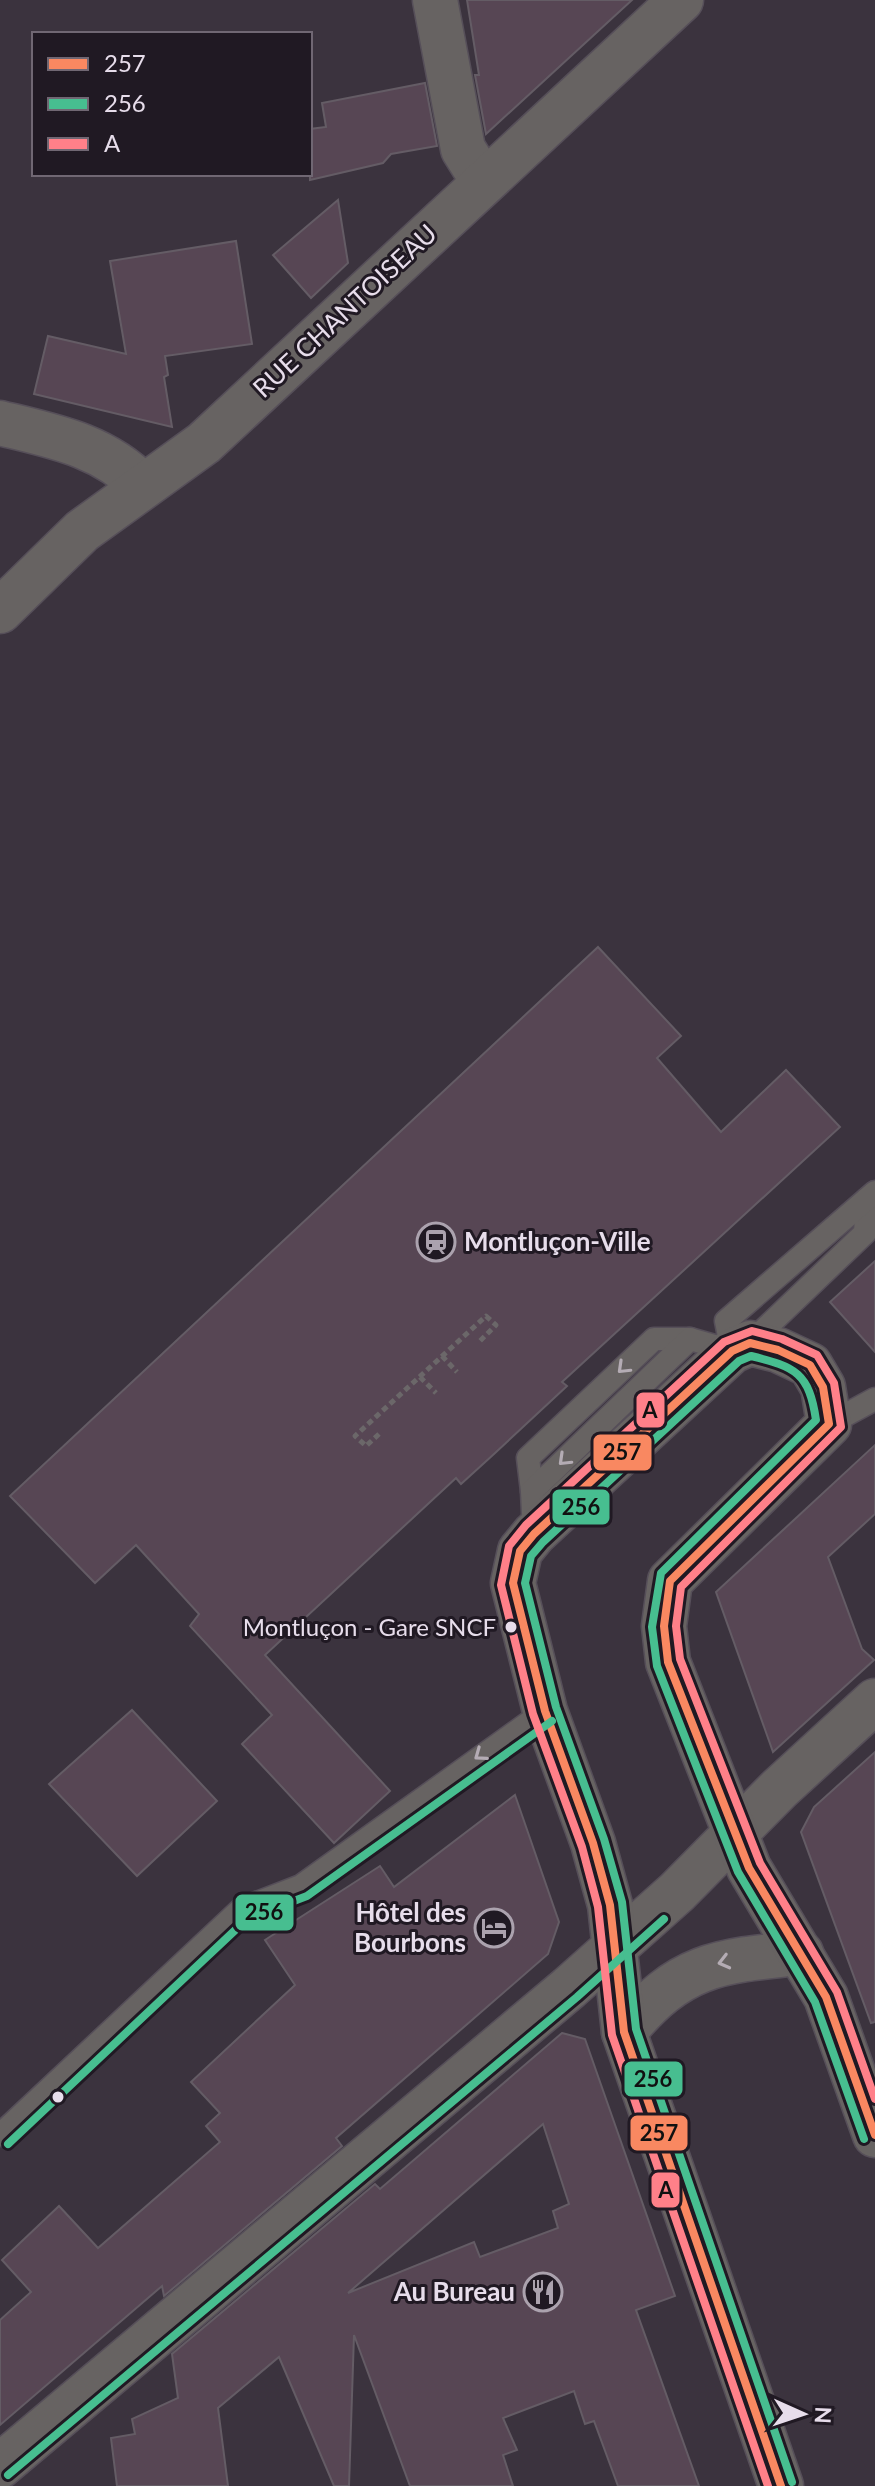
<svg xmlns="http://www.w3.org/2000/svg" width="875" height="2486" font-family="Lato,sans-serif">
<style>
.building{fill:#574654;stroke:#645c65;stroke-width:2;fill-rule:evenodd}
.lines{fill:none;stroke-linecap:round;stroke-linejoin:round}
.lane-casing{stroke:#564f59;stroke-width:25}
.street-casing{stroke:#564f59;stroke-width:47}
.path{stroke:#6b6769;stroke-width:5;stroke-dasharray:6 4;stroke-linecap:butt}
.lane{stroke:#676362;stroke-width:22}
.street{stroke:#676362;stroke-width:44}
.bus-1-casing{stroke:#201923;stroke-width:14}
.bus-2-casing{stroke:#201923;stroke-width:14}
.bus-3-casing{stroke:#201923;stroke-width:14}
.bus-1{stroke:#f98861;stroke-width:8}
.bus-2{stroke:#47be90;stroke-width:8}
.bus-3{stroke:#ff8089;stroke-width:8}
.oneway{stroke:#b4acb4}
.bus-dot{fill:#e7ddeb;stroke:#201923;stroke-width:3}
.labels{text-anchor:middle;stroke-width:6;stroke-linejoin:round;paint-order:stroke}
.bus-label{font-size:24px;fill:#e7ddeb;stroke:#201923;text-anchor:end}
.street-label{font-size:26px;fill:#e7ddeb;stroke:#201923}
.poi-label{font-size:26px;font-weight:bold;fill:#e7ddeb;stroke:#201923;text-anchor:end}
.line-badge{stroke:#201923;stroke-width:3}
.pale-badge-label{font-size:22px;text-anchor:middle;font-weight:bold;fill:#111}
</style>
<rect width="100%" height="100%" fill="#3b333e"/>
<g class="building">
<path d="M467 0H632L486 134 475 75H479Z"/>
<path d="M425 83 437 146 391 154 383 163 310 180V129L326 127 322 103Z"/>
<path d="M338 200 348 263 311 298 273 255Z"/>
<path d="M236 241 252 344 165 356 168 375 164 377 172 427 34 394 48 336 126 354 110 261Z"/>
<path d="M598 947 681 1036 657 1058 721 1132 786 1070 840 1127 562 1382 567 1386 494 1454 461 1484 456 1478 265 1655 390 1791 334 1843 242 1744 272 1715 190 1626 199 1614 136 1545 95 1583 10 1496Z"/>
<path d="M875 1261V1352L830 1302Z"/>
<path d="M875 1445V1514L828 1557 862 1649 874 1660 773 1752 716 1592Z"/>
<path d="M132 1710 217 1801 137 1876 49 1784Z"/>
<path d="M875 1752V2022L871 2023 801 1832 814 1807Z"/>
<path d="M515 1795 559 1922 548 1954 336 2138 342 2146 164 2296 162 2286 0 2425V2320L31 2292 2 2260 59 2206 98 2248 220 2142 206 2126 220 2113 191 2082 295 1985 265 1940 380 1866 394 1887Z"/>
<path d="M562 2033 585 2039 675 2296 636 2310 699 2486H618L594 2421 585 2424 574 2391 503 2418 517 2450 503 2455 513 2486H410L354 2335 349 2486H334L279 2357 218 2408 228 2486H117L111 2438 135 2434 132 2419 178 2398 172 2354 375 2184 380 2189ZM543 2124 569 2204 553 2211 558 2228 480 2257 474 2242 348 2293Z"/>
</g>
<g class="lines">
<defs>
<g id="lane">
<path d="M750 1343 865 1233 867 1199"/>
<path d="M829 1424 875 1399"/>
<path d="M532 1491 528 1458 654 1339H690"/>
<path d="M534 1534 532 1491 690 1339 732 1351 726 1321 875 1192"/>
<path d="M0 2135 241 1909 301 1886 545 1711"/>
</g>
<g id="street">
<path d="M435 0 463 149 483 181"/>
<path d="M0 423C53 436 103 445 142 485"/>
<path d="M0 611 82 531 204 443 681 0"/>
<path d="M624 2032C680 1964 717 1961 801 1953"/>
<path d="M0 2466 569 1988 677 1892 779 1789 875 1701"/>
<path d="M781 2486 624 2032 610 1905 593 1843 545 1711 513 1583 520 1551 534 1534 732 1351 750 1343 778 1350 810 1365 823 1387 829 1424 670 1581 664 1626 668 1662 749 1868 826 1997 875 2135"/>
</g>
</defs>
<use href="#lane" class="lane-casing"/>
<use href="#street" class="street-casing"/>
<g class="path">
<path d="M442 1356 457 1372"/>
<path d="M420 1377 436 1393"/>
<path d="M379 1434 366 1446 355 1436 486 1316 496 1325 479 1342"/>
</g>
<use href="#lane" class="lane"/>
<use href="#street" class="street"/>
<defs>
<path id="bus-1" d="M781 2486 624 2032 610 1905 593 1843 545 1711 513 1583 520 1551 534 1534 732 1351 750 1343 778 1350 810 1365 823 1387 829 1424 670 1581 664 1626 668 1662 749 1868 826 1997 875 2135"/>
<g id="bus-2">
<path d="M8 2144 247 1919 307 1896 552 1721"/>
<path d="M8 2475 577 1997 664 1919"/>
<path d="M792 2482 636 2029 622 1902 604 1839 556 1707 525 1583 531 1556 543 1542 739 1361 751 1356C796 1367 809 1373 816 1420L661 1573 652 1627 657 1666 738 1872 815 2002 864 2139"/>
</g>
<path id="bus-3" d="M768 2486 612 2035 598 1907 582 1847 533 1714 501 1585 509 1546 526 1525 724 1342 752 1331 782 1339 817 1355 834 1383 841 1427 681 1587 676 1626 680 1659 760 1863 837 1992 875 2099"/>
</defs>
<use href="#bus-1" class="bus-1-casing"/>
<use href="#bus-2" class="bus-2-casing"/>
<use href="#bus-3" class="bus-3-casing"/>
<use href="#bus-1" class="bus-1"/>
<use href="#bus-2" class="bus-2"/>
<use href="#bus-3" class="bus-3"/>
</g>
<defs><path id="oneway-chevron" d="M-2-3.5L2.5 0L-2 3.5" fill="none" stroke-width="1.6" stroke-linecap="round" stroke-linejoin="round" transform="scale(2)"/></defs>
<g class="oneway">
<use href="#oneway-chevron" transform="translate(623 1368) rotate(136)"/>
<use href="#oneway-chevron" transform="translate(564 1460) rotate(136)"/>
<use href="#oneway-chevron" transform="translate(480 1755) rotate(144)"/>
<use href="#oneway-chevron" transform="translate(724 1962) rotate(166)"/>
</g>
<defs>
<symbol id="station-ring" viewBox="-11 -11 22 22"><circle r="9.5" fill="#201923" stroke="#aba2ae" stroke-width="1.5"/><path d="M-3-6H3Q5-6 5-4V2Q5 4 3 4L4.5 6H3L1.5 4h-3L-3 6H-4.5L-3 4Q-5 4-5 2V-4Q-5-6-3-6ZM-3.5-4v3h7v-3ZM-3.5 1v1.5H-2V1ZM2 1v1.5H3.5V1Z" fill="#aba2ae"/></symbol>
<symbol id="hotel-ring" viewBox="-11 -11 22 22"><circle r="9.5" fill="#201923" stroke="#aba2ae" stroke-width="1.5"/><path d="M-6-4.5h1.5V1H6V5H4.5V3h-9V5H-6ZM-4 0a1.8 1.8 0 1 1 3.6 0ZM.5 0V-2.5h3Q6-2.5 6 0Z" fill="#aba2ae"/></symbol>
<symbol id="restaurant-ring" viewBox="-11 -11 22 22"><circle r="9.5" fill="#201923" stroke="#aba2ae" stroke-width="1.5"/><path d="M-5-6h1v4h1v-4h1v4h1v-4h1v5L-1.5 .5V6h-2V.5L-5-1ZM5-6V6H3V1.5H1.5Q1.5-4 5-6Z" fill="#aba2ae"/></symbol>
</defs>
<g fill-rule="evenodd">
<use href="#station-ring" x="414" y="1220" width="44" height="44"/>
<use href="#hotel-ring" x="472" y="1906" width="44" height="44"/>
<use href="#restaurant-ring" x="521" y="2270" width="44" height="44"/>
</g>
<g class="bus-dot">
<circle cx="511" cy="1627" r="7"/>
<circle cx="58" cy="2097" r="7"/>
</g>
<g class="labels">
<g class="bus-label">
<text x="496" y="1636">Montluçon - Gare SNCF</text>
</g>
<g class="street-label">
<text transform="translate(345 311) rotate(-43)" y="9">RUE CHANTOISEAU</text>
</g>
<g class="poi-label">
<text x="464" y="1251" text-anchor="start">Montluçon-Ville</text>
<text x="466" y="1922">Hôtel des<tspan x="466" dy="30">Bourbons</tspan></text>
<text x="515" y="2301">Au Bureau</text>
</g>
</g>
<g class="line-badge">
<rect x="635" y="1391" width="31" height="38" rx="8" fill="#ff8089"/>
<rect x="592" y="1433" width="61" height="39" rx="8" fill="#f98861"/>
<rect x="551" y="1488" width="60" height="38" rx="8" fill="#47be90"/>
<rect x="234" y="1893" width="61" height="39" rx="8" fill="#47be90"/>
<rect x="623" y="2060" width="61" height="38" rx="8" fill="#47be90"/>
<rect x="629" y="2114" width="60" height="38" rx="8" fill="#f98861"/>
<rect x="650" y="2171" width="31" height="38" rx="8" fill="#ff8089"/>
</g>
<g class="pale-badge-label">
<text x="650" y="1418">A</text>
<text x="622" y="1460">257</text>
<text x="581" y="1515">256</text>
<text x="264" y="1920">256</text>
<text x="653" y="2087">256</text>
<text x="659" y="2141">257</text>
<text x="666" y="2198">A</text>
</g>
<rect x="32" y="32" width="280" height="144" fill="#201923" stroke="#706773" stroke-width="2"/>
<rect x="48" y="58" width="40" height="12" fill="#f98861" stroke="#706773" stroke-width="2"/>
<text x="104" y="72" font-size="24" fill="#e7ddeb">257</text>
<rect x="48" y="98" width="40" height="12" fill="#47be90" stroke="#706773" stroke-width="2"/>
<text x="104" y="112" font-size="24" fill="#e7ddeb">256</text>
<rect x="48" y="138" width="40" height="12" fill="#ff8089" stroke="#706773" stroke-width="2"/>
<text x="104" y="152" font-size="24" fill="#e7ddeb">A</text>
<g transform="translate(803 2414) rotate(93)" stroke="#201923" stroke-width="6" paint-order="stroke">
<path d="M0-6L14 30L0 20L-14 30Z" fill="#e7ddeb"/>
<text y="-12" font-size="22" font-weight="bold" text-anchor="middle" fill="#e7ddeb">N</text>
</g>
</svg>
